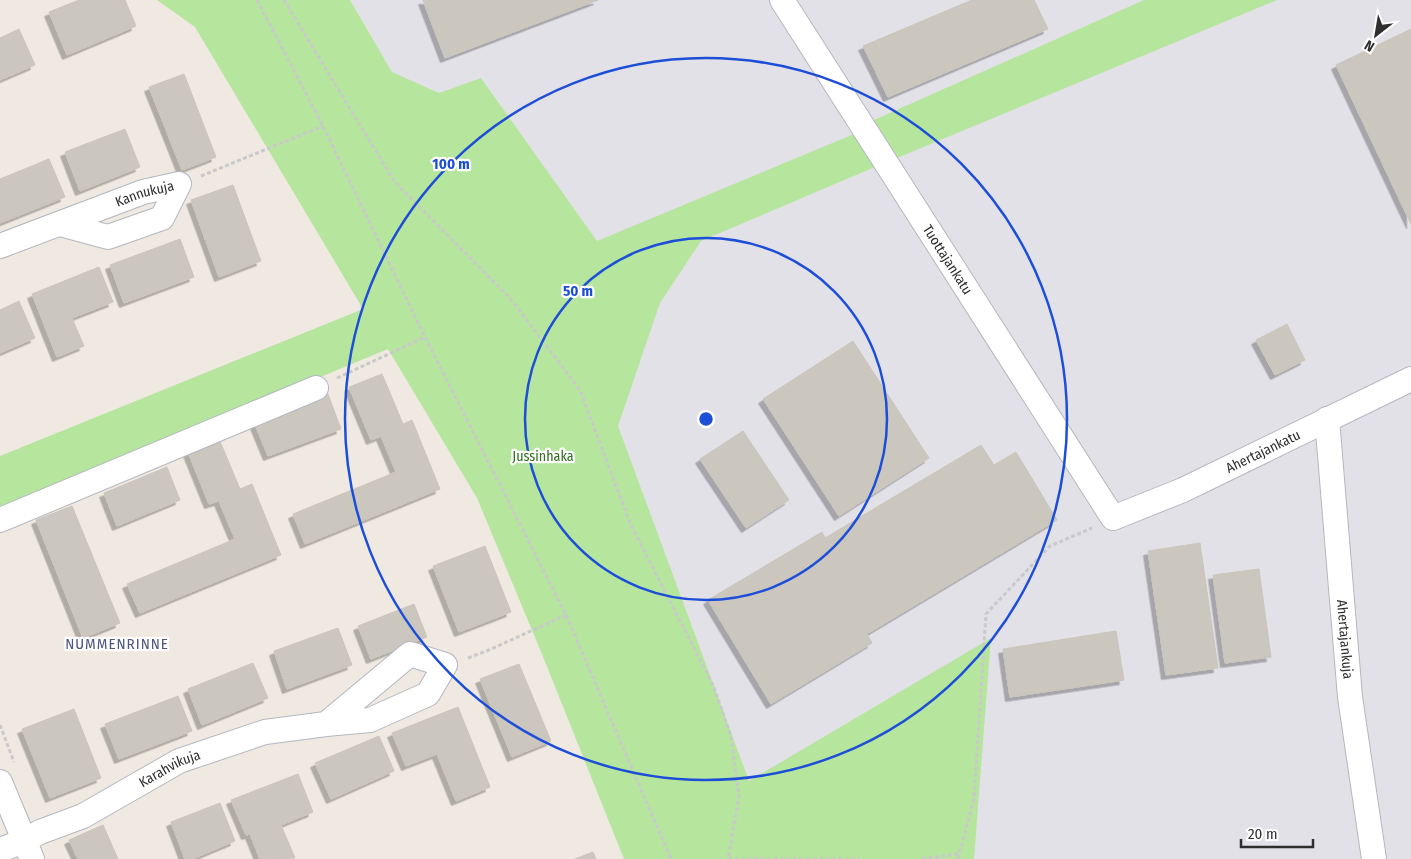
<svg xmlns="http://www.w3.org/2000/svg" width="1411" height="859" font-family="'Fira Sans Condensed',sans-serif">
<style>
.industrial{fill:#e3e1e8}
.green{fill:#b6e59e}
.building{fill:#cbc7bf;stroke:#cbc5ba;filter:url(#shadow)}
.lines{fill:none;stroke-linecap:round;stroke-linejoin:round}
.minor-casing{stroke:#b4b7c1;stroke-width:26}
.path{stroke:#c9c9c9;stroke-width:3;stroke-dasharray:4 2.5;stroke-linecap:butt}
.minor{stroke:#fff;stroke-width:24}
.ring{fill:none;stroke:#1d4ed8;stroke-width:2.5}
.labels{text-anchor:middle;stroke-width:4.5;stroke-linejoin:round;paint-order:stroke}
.street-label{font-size:14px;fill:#2e2e2e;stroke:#fff}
.park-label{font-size:14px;fill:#2c6e1b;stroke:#fff}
.neighbourhood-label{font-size:15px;letter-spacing:1px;fill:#4d5680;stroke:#fff}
.centre{fill:#1d4ed8;stroke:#fff;stroke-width:2.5}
.ring-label{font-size:15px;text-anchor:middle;font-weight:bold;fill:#1d4ed8;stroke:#fff;stroke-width:4.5;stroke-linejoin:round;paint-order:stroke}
</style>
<defs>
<filter id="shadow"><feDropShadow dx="-4.5" dy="4.5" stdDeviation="0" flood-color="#0004"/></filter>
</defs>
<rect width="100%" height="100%" fill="#efe9e1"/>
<path class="industrial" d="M350 0H1411V859H789L392 72Z"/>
<g class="green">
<path d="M157 0H350L392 72 439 93 481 78 597 241 854 134 875 167 701 241 660 303 618 426 749 781 991 638 974 859H624L544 659 477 498 388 349 0 510V456L363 309 195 27Z"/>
<path d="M1144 0H1277L897 158 874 120Z"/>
</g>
<g class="building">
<path d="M79 0H125L136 26 67 55 49 12Z"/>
<path d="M423 0H598L445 58Z"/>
<path d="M972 0H1034L1048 29 888 97 863 46Z"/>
<path d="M19 29 35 65 0 80V38Z"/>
<path d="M1411 29V224L1336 65Z"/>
<path d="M184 74 216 157 182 170 149 87Z"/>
<path d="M125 129 140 167 80 191 65 152Z"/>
<path d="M49 159 65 197 0 223V179Z"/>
<path d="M233 185 261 261 219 277 191 200Z"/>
<path d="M180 239 194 277 124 303 110 265Z"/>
<path d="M99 267 113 302 72 318 84 346 57 357 32 294Z"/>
<path d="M19 301 35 338 0 353V310Z"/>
<path d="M1287 324 1305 360 1275 375 1256 340Z"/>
<path d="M853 341 929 458 839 516 763 399Z"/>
<path d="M382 374 403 424 412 420 440 489 305 544 293 514 396 472 381 436 371 440 349 387Z"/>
<path d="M328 394 341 429 268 456 254 422Z"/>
<path d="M743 431 789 500 746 528 700 459Z"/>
<path d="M219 439 240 489 252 484 281 555 140 613 127 584 235 539 219 501 209 504 188 452Z"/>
<path d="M981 445 994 465 1016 452 1057 520 867 634 872 643 771 704 708 600 822 532 825 538Z"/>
<path d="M167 467 180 500 117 526 104 493Z"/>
<path d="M72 506 120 623 83 638 36 520Z"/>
<path d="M1200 543 1218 668 1166 675 1148 551Z"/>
<path d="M485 546 511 612 459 632 433 566Z"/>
<path d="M1259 569 1271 657 1225 663 1213 575Z"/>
<path d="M414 604 427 637 371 659 358 626Z"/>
<path d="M338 628 352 665 287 689 274 651Z"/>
<path d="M1116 631 1124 680 1010 697 1003 649Z"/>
<path d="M253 663 268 698 202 725 188 689Z"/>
<path d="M519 664 551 741 512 757 480 679Z"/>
<path d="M178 696 192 731 119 759 105 724Z"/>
<path d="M458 707 490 787 456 801 437 754 406 766 392 733Z"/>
<path d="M74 709 101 778 50 798 22 729Z"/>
<path d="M379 736 394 771 331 799 315 763Z"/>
<path d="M298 774 313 812 281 825 295 858 260 859 250 834 246 835 231 800Z"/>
<path d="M220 803 235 841 192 859H185L171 822Z"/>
<path d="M103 825 118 859H78L69 840Z"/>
<path d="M593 852 596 859H575Z"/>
</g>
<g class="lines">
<defs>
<g id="minor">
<path id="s1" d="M782 0 1113 518 1183 490 1411 379"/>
<path id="s2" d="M0 246 143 192 179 184 162 218 108 237 60 224"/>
<path id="s3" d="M1327 419 1350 697 1374 859"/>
<path d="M0 520 316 388"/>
<path d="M0 782 32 859"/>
<path id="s4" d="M0 850 24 841 40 832 83 816 179 761 265 732 326 724 370 720 428 694 445 665 410 654 326 724"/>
</g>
</defs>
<use href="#minor" class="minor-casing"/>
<g class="path">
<path d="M257 0 323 126 425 337 566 615 671 859"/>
<path d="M284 0 394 181 510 298 580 390 630 523 713 685 731 736 739 797 728 859"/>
<path d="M201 176 323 126"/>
<path d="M337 378 425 337"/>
<path d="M468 658 489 650 566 615"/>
<path d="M0 725 14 762"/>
<path d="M728 859H860"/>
<path d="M922 859 958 854"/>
<path d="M958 859 974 799 986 614 1050 546 1092 528"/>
</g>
<use href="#minor" class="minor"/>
</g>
<g class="ring">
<circle cx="706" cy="419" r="181"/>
<circle cx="706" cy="419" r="361"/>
</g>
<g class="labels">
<g class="street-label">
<text dy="5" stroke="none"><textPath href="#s2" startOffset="154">Kannukuja</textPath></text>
<text dy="5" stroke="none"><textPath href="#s1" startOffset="308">Tuottajankatu</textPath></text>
<text dy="5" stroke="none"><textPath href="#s1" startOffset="779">Ahertajankatu</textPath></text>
<text dy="5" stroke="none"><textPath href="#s3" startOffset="221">Ahertajankuja</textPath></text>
<text dy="5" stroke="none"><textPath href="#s4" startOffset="189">Karahvikuja</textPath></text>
</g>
<g class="park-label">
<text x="543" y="461">Jussinhaka</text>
</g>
<g class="neighbourhood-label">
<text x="117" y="649">NUMMENRINNE</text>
</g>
</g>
<circle cx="706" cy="419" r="8" class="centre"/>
<g class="ring-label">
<text x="451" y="169">100 m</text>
<text x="578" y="296">50 m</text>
</g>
<g transform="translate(1376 35) rotate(211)" stroke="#ffffff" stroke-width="4" paint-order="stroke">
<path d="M0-4L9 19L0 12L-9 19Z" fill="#2e2e2e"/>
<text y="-8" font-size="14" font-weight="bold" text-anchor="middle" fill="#2e2e2e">N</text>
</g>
<path d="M1241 839v8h72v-8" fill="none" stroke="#2e2e2e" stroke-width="2.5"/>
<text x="1248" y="839" font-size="15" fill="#2e2e2e" stroke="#ffffff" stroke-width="4" paint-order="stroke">20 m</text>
</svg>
